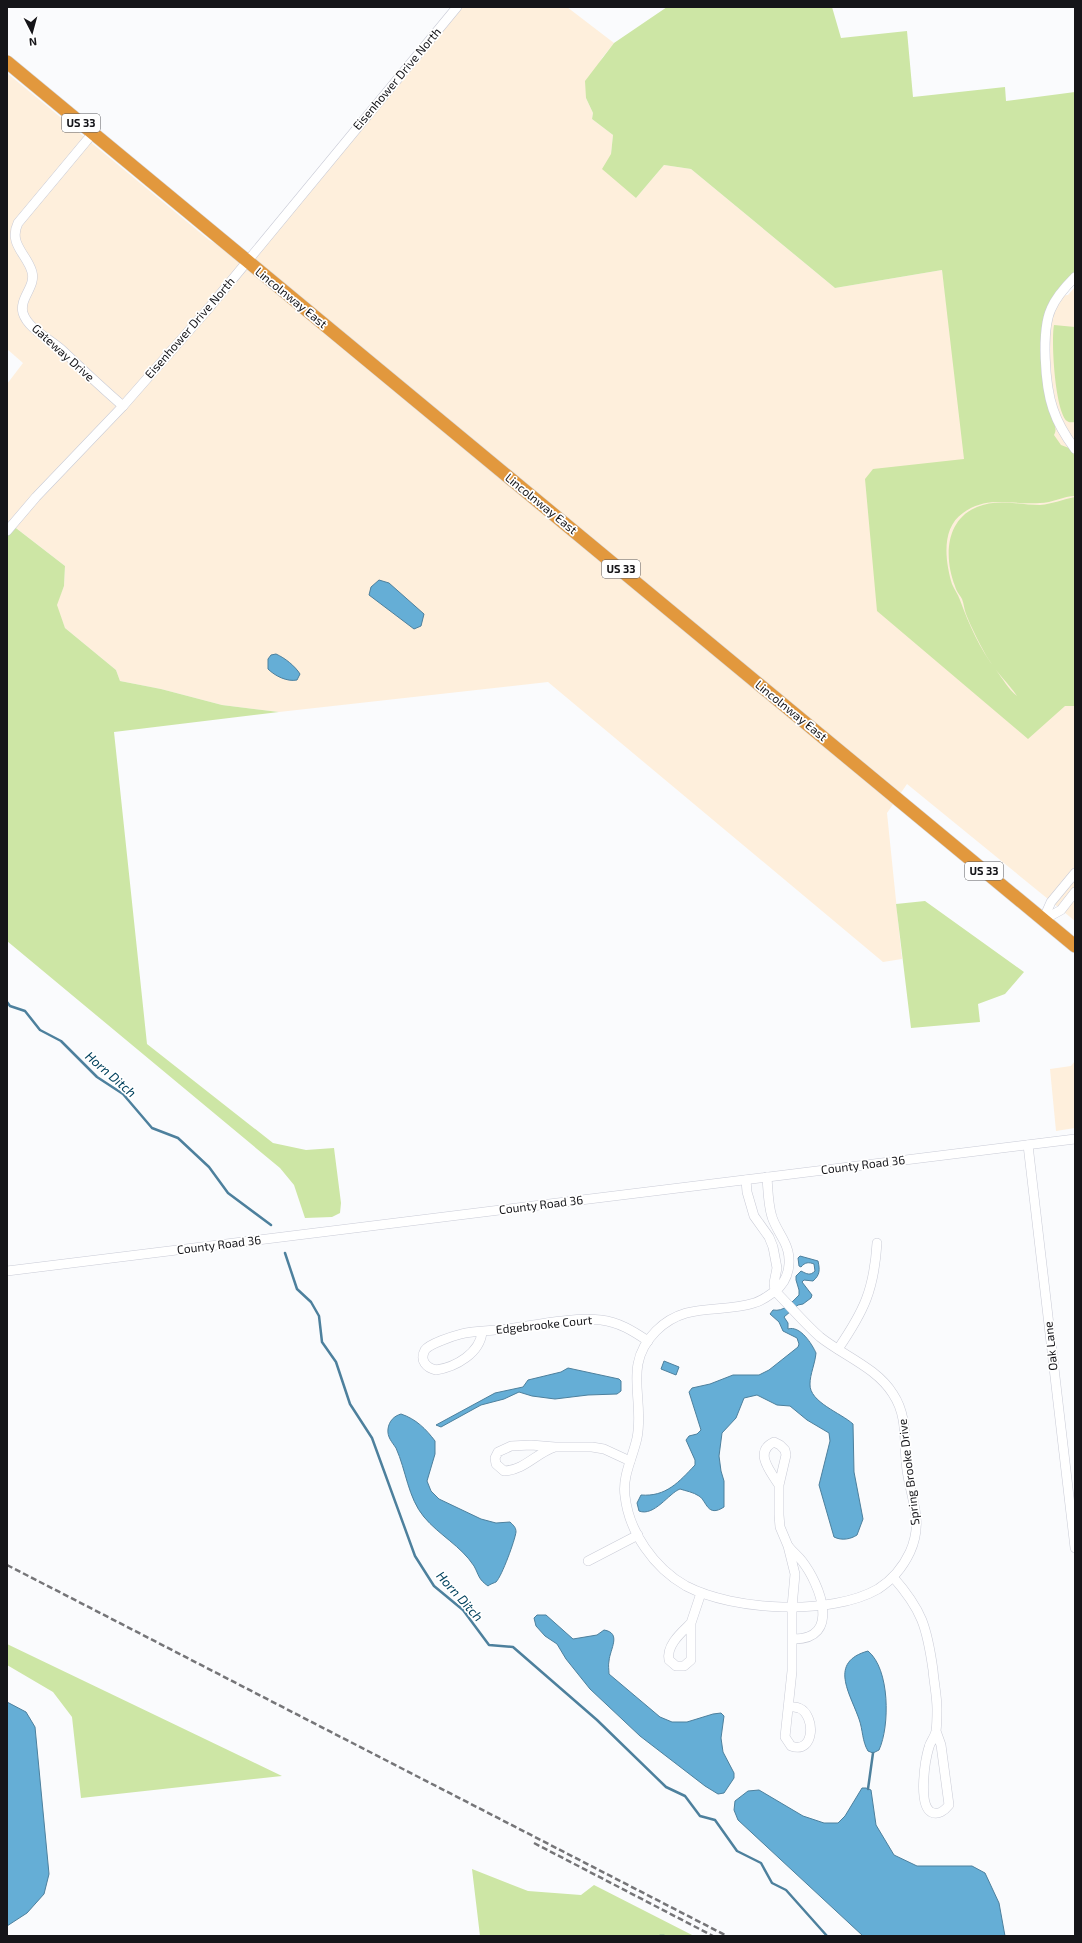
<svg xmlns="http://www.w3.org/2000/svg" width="1082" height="1943" font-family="'Exo 2',sans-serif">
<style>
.commercial{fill:#feefdc}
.green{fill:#cde6a5}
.water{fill:#65aed6;stroke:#4d809d}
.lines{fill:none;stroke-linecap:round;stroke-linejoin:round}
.stream{stroke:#4d809d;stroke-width:2.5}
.minor-casing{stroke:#c9cbd6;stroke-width:10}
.highway-casing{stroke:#d5d5d6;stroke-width:14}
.minor{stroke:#fff;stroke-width:9}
.highway{stroke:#e2983d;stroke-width:13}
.rail{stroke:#757578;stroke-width:2.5;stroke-dasharray:6 3;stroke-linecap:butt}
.labels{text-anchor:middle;stroke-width:3.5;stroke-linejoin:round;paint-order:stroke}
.shield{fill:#fff;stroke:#5b5b5e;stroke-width:1}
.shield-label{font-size:11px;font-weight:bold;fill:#151519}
.street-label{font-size:12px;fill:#151519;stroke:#fff}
.water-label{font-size:13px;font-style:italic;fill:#00415d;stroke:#fff}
</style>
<rect width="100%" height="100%" fill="#fafbfd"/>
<g class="commercial">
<path d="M457 7H567L614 43 602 58 586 98 593 113 592 119 613 135 611 154 636 198 664 165 691 169 835 288 942 270 947 307 1068 295 1075 287V921L907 784 887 813 902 959 883 962 548 682 279 712 222 705 161 689 120 681 116 670 65 628 56 605 64 586 65 566 7 521V384L23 363 7 349V73L209 240 247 261Z"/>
<path d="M1075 1061V1128L1056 1131 1050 1069 1071 1066Z"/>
</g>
<g class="green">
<path d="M667 7H832L841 38 907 31 913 97 1005 87 1006 101 1075 92V272L1071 275C1062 288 1050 302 1044 317 1038 332 1046 398 1051 415 1053 422 1058 428 1054 435L1061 445 1069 448 1075 456V496C1064 496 1052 503 1040 503 1012 505 987 495 963 513 941 528 945 561 952 584 954 589 958 594 960 600 969 625 980 649 996 670 1003 679 1008 689 1017 696 1009 684 997 673 989 660 982 649 971 627 966 614 964 609 964 604 962 599 960 595 956 591 955 586 944 558 945 520 977 507 997 498 1019 505 1040 505 1053 504 1063 499 1075 497V706H1065L1028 739 877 611 865 479 873 469 964 459 942 270 835 288 691 169 664 165 636 198 602 169 611 154 613 135 592 119 593 113 586 98 585 81 614 43Z"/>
<path d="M1054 325 1075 327V422C1073 422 1069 423 1067 421 1055 411 1051 340 1054 325Z"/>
<path d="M12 525 65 566 64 586 57 605 65 628 116 670 120 681 161 689 222 705 279 712 114 732 147 1044 273 1143 306 1150 334 1148 341 1203 340 1213 332 1217 305 1218 294 1185 280 1168 7 941V531Z"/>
<path d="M925 901 1024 972 1005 994 978 1004 980 1022 911 1028 896 904Z"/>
<path d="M7 1644 282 1776 81 1798 72 1717 53 1692 7 1665Z"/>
<path d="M472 1869 528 1891 581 1895 594 1885 694 1936H480Z"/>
</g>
<g class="water">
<path d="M379 580 389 583 424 614 421 626 414 629 369 595 371 587Z"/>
<path d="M276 654C285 658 295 666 300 674L297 680C287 682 275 676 268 669V659L271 655Z"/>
<path d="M800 1256 818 1261C820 1270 820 1275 813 1281L804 1280 802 1282 812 1295 811 1298 803 1304 798 1305 784 1317 788 1323V1329C800 1325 812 1344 816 1353 815 1364 810 1374 810 1384 809 1402 841 1413 853 1424L854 1472 863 1519 857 1535C851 1539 842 1541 834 1537L819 1485 830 1441 829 1433 807 1420 790 1406 777 1405 757 1395 744 1398 736 1418 722 1433 719 1456 721 1471 724 1481V1507C707 1518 707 1501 699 1496 693 1492 686 1491 680 1489 669 1493 654 1517 639 1511L637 1503 641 1495C666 1497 679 1482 695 1465V1460L686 1440 689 1436 697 1434 701 1430 689 1392 692 1388 710 1384 733 1375H759L769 1370 798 1347 799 1344 797 1338 783 1331 779 1322 770 1314 773 1310C784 1312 791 1303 799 1295V1290L796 1280V1276L801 1271C807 1274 810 1276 815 1271L814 1264C809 1262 805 1262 801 1267L799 1266 798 1258Z"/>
<path d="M664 1361 679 1367 676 1375 661 1369Z"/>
<path d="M568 1368 619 1379 621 1381V1391L617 1394 588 1395 555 1399 532 1396 519 1392 504 1399 481 1405 441 1427 436 1425 495 1393 523 1387 528 1380 561 1372Z"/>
<path d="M401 1414C416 1419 426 1429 435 1441V1454L427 1481 431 1491 439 1499 481 1519 496 1523 510 1522C513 1525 516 1527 516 1532 515 1540 502 1576 496 1582 494 1583 490 1584 488 1586 478 1579 479 1575 474 1566 461 1546 439 1535 424 1517 408 1498 406 1470 396 1448 392 1442 387 1437 388 1429 389 1421 394 1416 401 1414Z"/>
<path d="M537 1615H546L573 1639 597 1635 604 1630C622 1633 610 1649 609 1661 608 1665 609 1670 609 1674L660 1717 672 1722H687L713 1714 721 1713 724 1716 721 1738 723 1752 734 1773V1778L724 1793 718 1794 705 1786 640 1736 590 1689 566 1659 557 1644 545 1636 536 1626 534 1618Z"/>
<path d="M868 1651C890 1669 890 1726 879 1750L873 1753 868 1751C862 1741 863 1730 859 1719 850 1693 828 1662 868 1651Z"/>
<path d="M7 1702 26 1712 35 1727 49 1874 44 1894 27 1913 7 1926Z"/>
<path d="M862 1788H866L871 1790 876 1825 894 1855 917 1866H972L985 1873 999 1903 1005 1936H863L738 1820 734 1810 735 1801 748 1791 759 1790 803 1816 824 1823H838L845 1816Z"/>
</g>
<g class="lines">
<g class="stream">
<path d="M7 1002 10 1006 25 1011 40 1030 61 1041 97 1077 123 1094 152 1128 178 1138 209 1167 228 1193 271 1225"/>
<path d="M285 1253 297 1289 311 1302 319 1316 322 1342 336 1362 350 1404 372 1438 415 1556 434 1586 463 1610 489 1645 513 1647 597 1720 666 1787 685 1796 700 1816 715 1820 737 1851 761 1863 772 1883 786 1890 827 1936"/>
<path d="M868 1789 873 1753"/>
<path d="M660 1936H664"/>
</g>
<defs>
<g id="minor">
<path d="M93 133 18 223C8 244 27 254 32 272 36 287 19 298 23 313 28 329 50 339 62 350 82 369 102 388 123 406"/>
<path d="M1075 277C1066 286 1056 297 1051 309 1041 331 1045 386 1053 409 1058 424 1066 437 1075 449"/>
<path d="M7 531 36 497 123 406 208 309 457 7"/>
<path d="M1043 920 1051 902 1075 873"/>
<path d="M1043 920 1061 910 1075 892"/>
<path d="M1028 1145 1075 1548"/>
<path d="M746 1180 747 1192 754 1216 769 1237 773 1247 777 1268 774 1283 775 1291C790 1280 793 1258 784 1241 780 1233 775 1226 772 1217 768 1204 768 1190 767 1177"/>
<path d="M7 1271 1075 1139"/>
<path d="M775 1291C790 1306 804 1323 820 1337 844 1356 877 1368 893 1394 909 1418 903 1444 907 1470 911 1500 924 1521 910 1552 903 1567 892 1580 878 1589 831 1616 734 1611 686 1586 654 1568 629 1532 625 1496 622 1476 633 1457 637 1438 645 1399 622 1365 656 1331 686 1301 719 1314 754 1303 762 1301 768 1296 775 1291Z"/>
<path d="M482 1332C480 1353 456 1367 436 1370 427 1368 419 1361 425 1350 429 1344 453 1336 461 1334 475 1330 492 1331 507 1329 535 1325 574 1317 601 1320 619 1322 633 1331 648 1341"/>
<path d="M838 1349C864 1311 874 1290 877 1243"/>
<path d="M555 1447C536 1453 525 1470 504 1471L496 1464 495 1458 498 1452 511 1446 531 1445 555 1447H592L604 1449 630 1461"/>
<path d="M779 1485C771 1472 753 1452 774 1442L780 1445 785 1450 786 1455 779 1485V1515L780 1527 788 1546 795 1574 792 1607V1671L785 1737 791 1746C815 1755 816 1715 799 1708 796 1707 792 1707 789 1706"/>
<path d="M789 1547C793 1552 798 1556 802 1561 820 1584 842 1640 793 1639"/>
<path d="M588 1561 638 1535"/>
<path d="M893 1577C922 1610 927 1627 933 1670 934 1683 937 1696 937 1709 937 1716 937 1724 936 1731 935 1737 930 1742 929 1747 925 1760 918 1804 931 1812 938 1816 945 1810 949 1805L941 1745 936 1731"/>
<path d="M691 1623C682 1632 666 1645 669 1660L676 1666H684L691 1660V1623L701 1593"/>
</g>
<path id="highway" d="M7 62 1075 946"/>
</defs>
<use href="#minor" class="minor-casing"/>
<use href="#highway" class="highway-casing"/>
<use href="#minor" class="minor"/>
<use href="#highway" class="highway"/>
<g class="rail">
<path d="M7 1565 727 1936"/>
<path d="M534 1843 713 1936"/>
</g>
</g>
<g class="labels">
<g class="shield">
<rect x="62" y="114" width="38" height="18" rx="3"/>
<rect x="602" y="560" width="38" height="18" rx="3"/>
<rect x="965" y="862" width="38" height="18" rx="3"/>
</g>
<g class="shield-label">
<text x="81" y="127">US 33</text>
<text x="621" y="573">US 33</text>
<text x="984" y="875">US 33</text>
</g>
<g class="street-label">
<text transform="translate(397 79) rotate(-50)" y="4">Eisenhower Drive North</text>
<text transform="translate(291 298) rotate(39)" y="4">Lincolnway East</text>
<text transform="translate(190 328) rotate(-49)" y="4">Eisenhower Drive North</text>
<text transform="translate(63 353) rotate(42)" y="4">Gateway Drive</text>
<text transform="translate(541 504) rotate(39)" y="4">Lincolnway East</text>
<text transform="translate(791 711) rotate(39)" y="4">Lincolnway East</text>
<text transform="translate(863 1165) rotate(-7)" y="4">County Road 36</text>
<text transform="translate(541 1205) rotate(-7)" y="4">County Road 36</text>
<text transform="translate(219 1245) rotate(-7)" y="4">County Road 36</text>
<text transform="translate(544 1325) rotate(-6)" y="4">Edgebrooke Court</text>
<text transform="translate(1051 1346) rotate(-96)" y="4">Oak Lane</text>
<text transform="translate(909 1472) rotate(-97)" y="4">Spring Brooke Drive</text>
</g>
<g class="water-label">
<text transform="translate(111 1074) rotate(41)" y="5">Horn Ditch</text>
<text transform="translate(460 1596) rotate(48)" y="5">Horn Ditch</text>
</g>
</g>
<rect width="1082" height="1943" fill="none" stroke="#151519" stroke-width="16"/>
<g transform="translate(32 32) rotate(174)" stroke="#ffffff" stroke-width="3" paint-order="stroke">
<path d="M0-3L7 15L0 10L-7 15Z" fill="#151519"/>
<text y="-6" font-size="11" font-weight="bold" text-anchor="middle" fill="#151519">N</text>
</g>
</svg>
